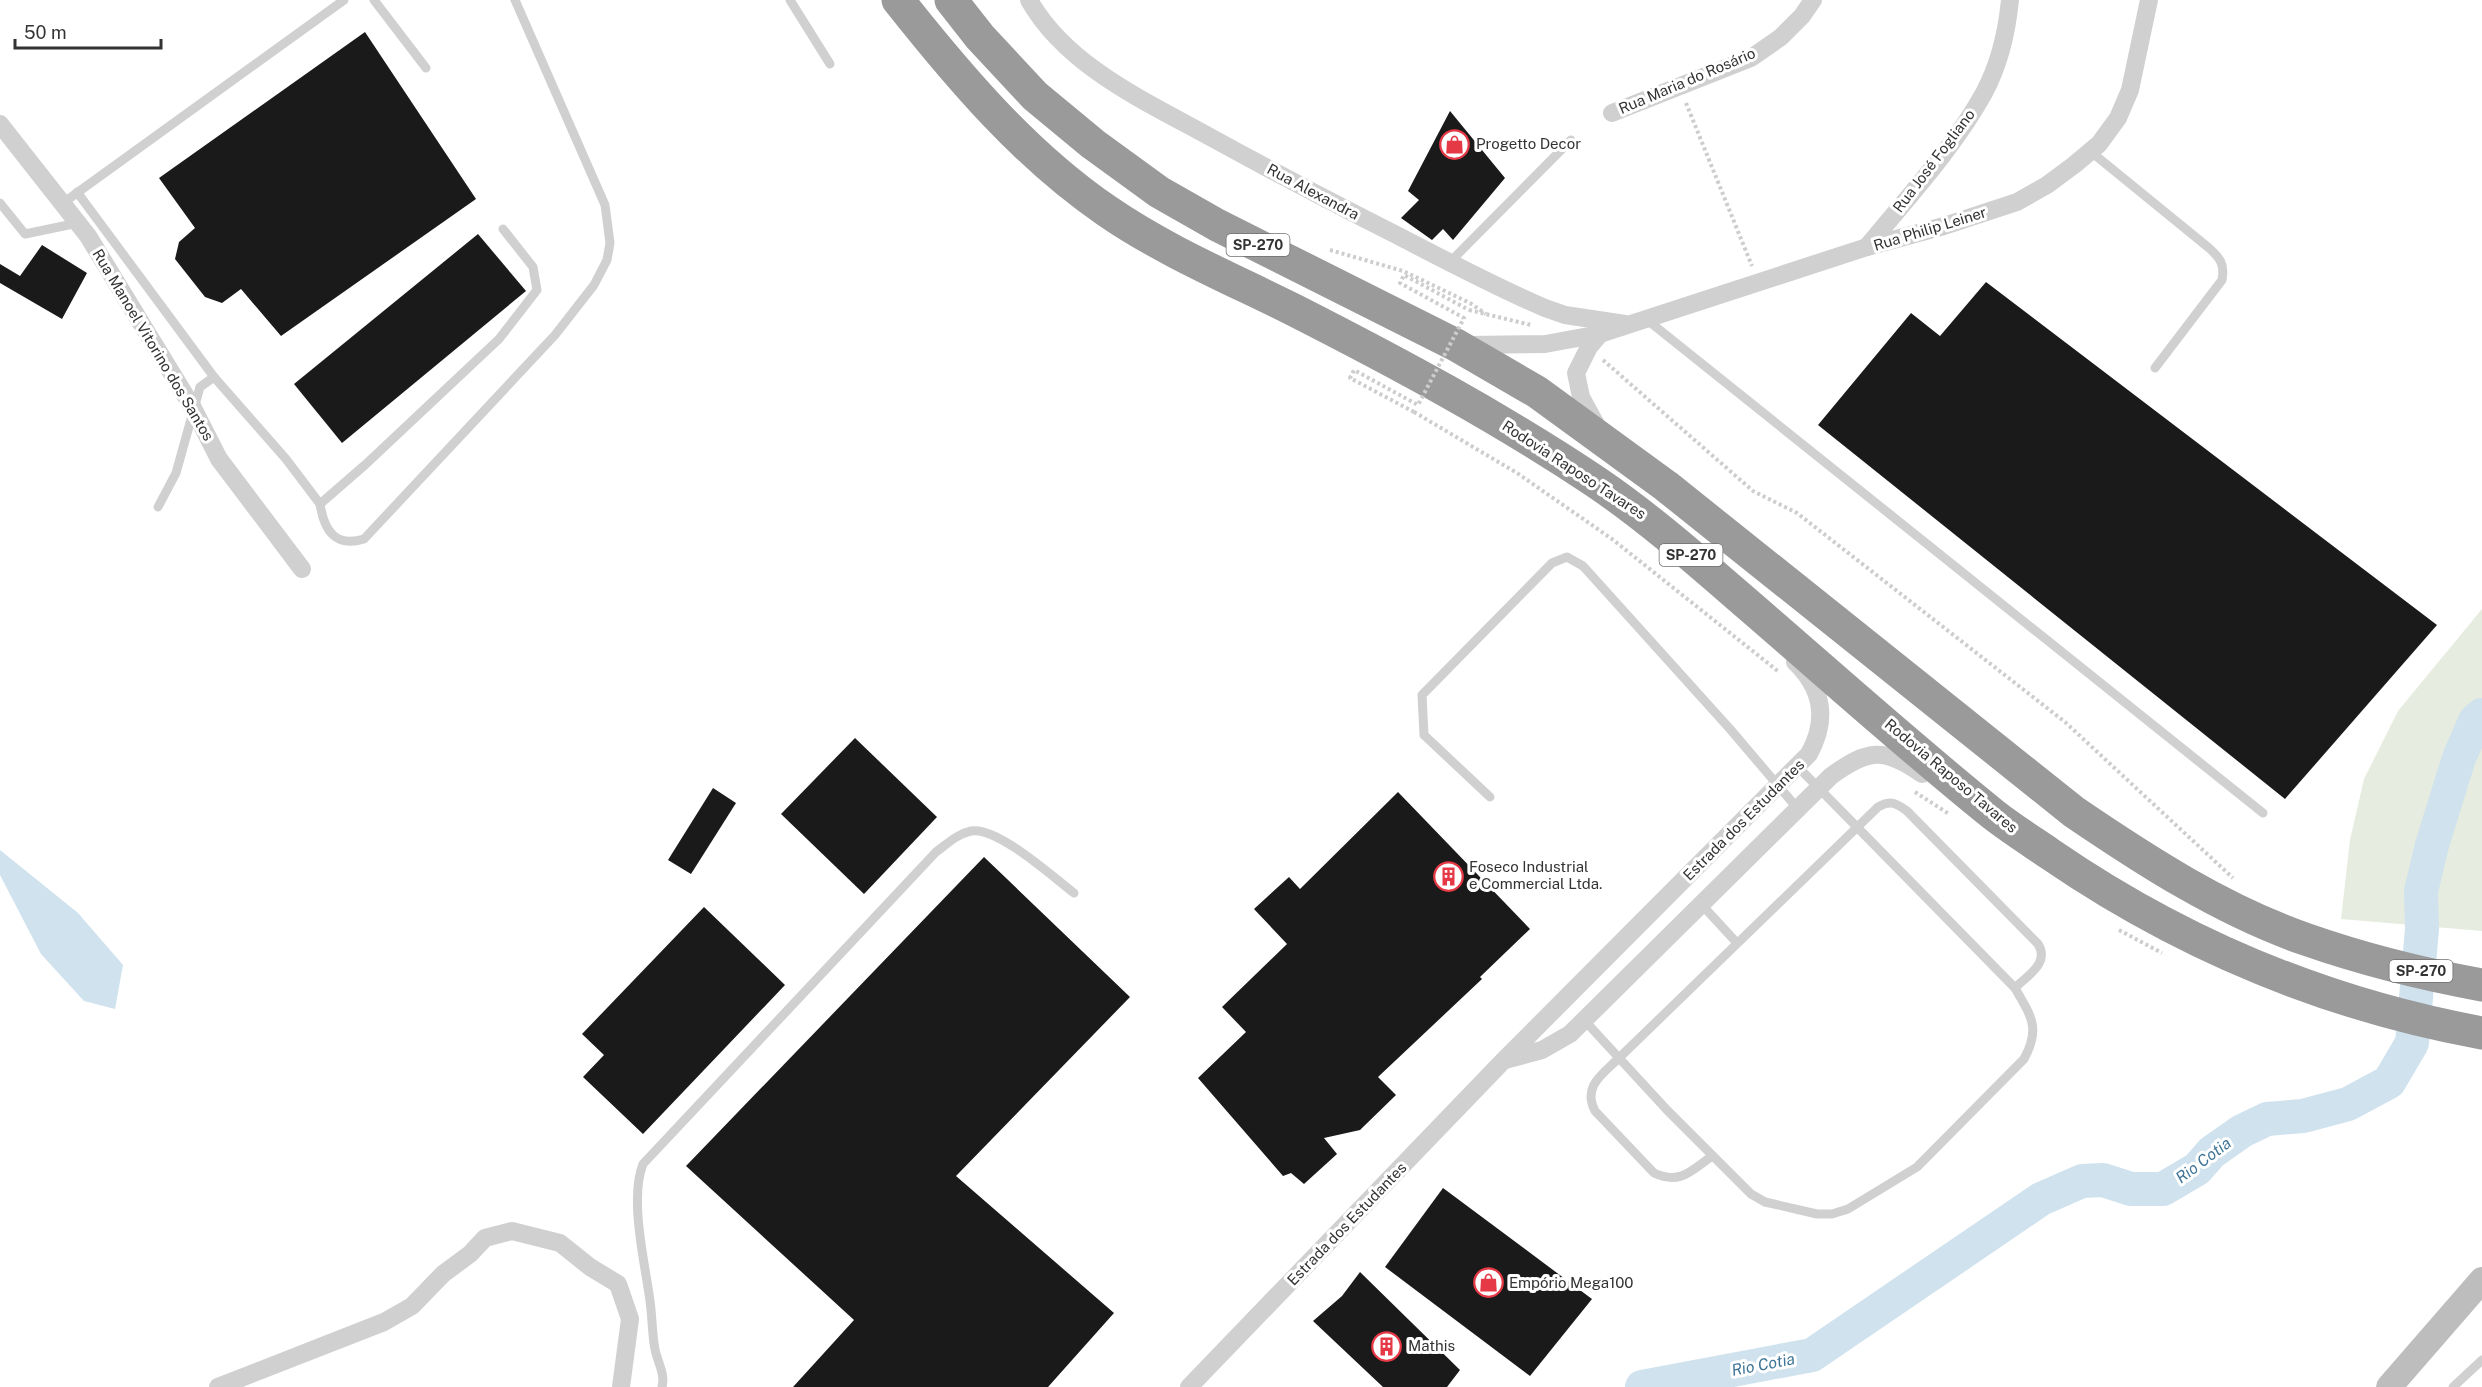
<svg xmlns="http://www.w3.org/2000/svg" width="2482" height="1387" font-family="'Public Sans',sans-serif">
<style>
.green{fill:#e6ecdf}
.water{fill:#cfe2ee}
.lines{fill:none;stroke-linecap:round;stroke-linejoin:round}
.river{stroke:#cfe2ee;stroke-width:34}
.building{fill:#1a1a1a}
.path{stroke:#cdcdcd;stroke-width:4;stroke-dasharray:3 3;stroke-linecap:butt}
.service{stroke:#d0d0d0;stroke-width:9}
.minor{stroke:#d0d0d0;stroke-width:18}
.secondary{stroke:#bdbdbd;stroke-width:26}
.motorway{stroke:#9a9a9a;stroke-width:33}
.path-bridge{stroke:#cdcdcd;stroke-width:4;stroke-dasharray:3 3;stroke-linecap:butt}
.labels{text-anchor:middle;stroke-width:6;stroke-linejoin:round;paint-order:stroke}
.shield{fill:#fff;stroke:#707070;stroke-width:1.5}
.shield-label{font-size:14px;font-weight:bold;fill:#333}
.street-label{font-size:15px;fill:#333;stroke:#fff}
.poi-label{font-size:15px;fill:#333;stroke:#fff;text-anchor:start}
.water-label{font-size:16px;font-style:italic;fill:#3f7597;stroke:#fff}
</style>
<rect width="100%" height="100%" fill="#fff"/>
<path class="green" d="M2482 609V931L2341 919 2350 840 2364 779 2398 711Z"/>
<path class="water" d="M0 850 78 913 123 965 115 1009 84 1001 41 954 0 875Z"/>
<g class="lines">
<path class="river" d="M1642 1387 1812 1355 2041 1199 2082 1181 2103 1180 2131 1189H2163L2197 1169 2212 1152 2242 1131 2267 1119 2303 1116 2348 1104 2389 1082 2412 1043 2422 929 2421 891 2432 845 2459 758 2475 721 2482 715"/>
</g>
<g class="building">
<path d="M365 32 476 199 281 336 241 289 222 303 205 297 175 259 179 242 195 228 159 178Z"/>
<path d="M1450 111 1505 178 1453 240 1443 229 1432 240 1401 218 1419 200 1408 191Z"/>
<path d="M478 234 526 291 342 443 294 384Z"/>
<path d="M42 245 87 273 62 319 0 283V264L20 276Z"/>
<path d="M1986 282 2437 625 2285 799 1818 425 1911 313 1940 336Z"/>
<path d="M855 738 937 817 864 894 781 814Z"/>
<path d="M713 788 736 803 691 874 668 860Z"/>
<path d="M1398 792 1530 929 1480 977 1482 979 1378 1077 1396 1095 1360 1130 1324 1138 1337 1154 1304 1184 1291 1173 1283 1176 1198 1078 1246 1032 1222 1007 1287 944 1254 909 1289 877 1300 889Z"/>
<path d="M984 857 1130 997 956 1176 1114 1313 1048 1387H793L854 1320 686 1166Z"/>
<path d="M704 907 785 985 643 1134 583 1077 604 1055 582 1034Z"/>
<path d="M1443 1188 1592 1299 1530 1376 1385 1267Z"/>
<path d="M1360 1272 1460 1370 1447 1387H1383L1313 1321 1342 1296Z"/>
</g>
<g class="lines">
<g class="path">
<path d="M1686 103 1752 266"/>
<path d="M1330 250 1403 271 1470 303 1486 314"/>
<path d="M1469 310 1531 325"/>
<path d="M1603 360 1753 491 1797 513 2065 722 2233 878"/>
<path d="M1414 412 1517 473 1612 539 1779 672"/>
<path d="M1915 792 1949 814"/>
<path d="M2119 930 2162 953"/>
</g>
<g class="service">
<path d="M374 0 426 68"/>
<path d="M790 0 830 64"/>
<path d="M2090 151 2209 248C2220 258 2225 264 2222 280L2155 368"/>
<path d="M77 192 214 377"/>
<path d="M0 203 25 234 78 223"/>
<path d="M63 203 344 0"/>
<path d="M1450 262 1571 140"/>
<path d="M1646 319 2263 813"/>
<path d="M320 504C324 530 335 548 364 539L555 335 594 285 607 260 610 243 605 205 515 0"/>
<path d="M158 507 176 473 200 387 214 377 286 459 320 504 366 464 499 339 537 290 533 267 503 229"/>
<path d="M1490 797 1424 735 1422 695 1552 563 1567 557 1583 566 1730 729 1798 809"/>
<path d="M1702 905 1737 943"/>
<path d="M1585 1021 1667 1110 1751 1194 1765 1202 1817 1214H1832L1848 1209 1917 1167 2024 1059C2041 1028 2031 1016 2015 988L1798 767"/>
<path d="M1712 1156C1691 1171 1680 1185 1654 1173L1595 1111C1582 1086 1603 1074 1620 1057L1878 807C1891 800 1896 803 1907 811L2038 944C2050 963 2028 975 2015 988"/>
<path d="M662 1387C666 1372 655 1359 654 1343 652 1329 652 1315 650 1301 645 1263 629 1199 643 1164L936 852C947 844 957 834 971 831 997 826 1053 877 1074 893"/>
<path d="M2453 1387 2482 1360"/>
</g>
<g class="minor">
<path d="M1029 0C1067 67 1147 102 1212 138 1263 166 1314 193 1365 219 1425 249 1484 282 1545 308L1565 315 1625 324"/>
<path d="M1612 113 1751 58 1781 37 1802 16 1813 0"/>
<path d="M0 124 88 236 193 408 219 459 302 569"/>
<path d="M1867 247C1907 198 1953 149 1984 93 1999 65 2007 31 2010 0"/>
<path d="M1465 345 1545 344 1600 334 1867 247 1944 226 2017 202 2047 185 2074 165 2099 144 2118 118 2130 90 2149 0"/>
<path d="M1599 430 1581 397 1576 373 1589 347 1600 334"/>
<path d="M1505 1060 1542 1050 1570 1034 1831 776C1868 749 1884 747 1922 774"/>
<path d="M218 1387 384 1322 412 1306 443 1274 470 1254 485 1238 512 1231 560 1243 590 1267 618 1284 630 1319 621 1387"/>
<path d="M1189 1387 1504 1060 1809 754C1828 720 1823 689 1795 662"/>
</g>
<path class="secondary" d="M2389 1387 2482 1280"/>
<g class="motorway">
<path d="M898 0C959 77 1025 155 1107 211 1165 251 1232 279 1294 310 1398 363 1499 417 1596 482 1646 516 1692 556 1738 596 1823 669 1907 745 1994 815 2012 829 2031 841 2050 854 2181 944 2324 1004 2482 1033"/>
<path d="M951 0 980 37 1035 96 1093 144 1159 192 1217 225 1456 345 1537 392 1666 486 2074 812C2146 861 2222 910 2305 939 2362 959 2422 974 2482 985"/>
</g>
<path class="path-bridge" d="M1414 412 1350 378 1354 370 1418 405 1464 318 1400 283 1404 275 1469 310"/>
</g>
<defs>
<symbol id="shop-ring" viewBox="-11 -11 22 22"><circle r="9.5" fill="#fff" stroke="#e63946" stroke-width="1.5"/><path d="M-5-2.5h2.3a2.7 3.5 0 0 1 5.4 0H5L5.5 6h-11ZM-1.5-2.5h3a1.5 2.3 0 0 0-3 0Z" fill="#e63946"/></symbol>
<symbol id="building-ring" viewBox="-11 -11 22 22"><circle r="9.5" fill="#fff" stroke="#e63946" stroke-width="1.5"/><path d="M-4-6H4V6H1V3H-1V6H-4ZM-2.5-4.3h1.7v1.8h-1.7ZM.8-4.3h1.7v1.8H.8ZM-2.5-1h1.7V.8h-1.7ZM.8-1h1.7V.8H.8Z" fill="#e63946"/></symbol>
</defs>
<g fill-rule="evenodd">
<use href="#shop-ring" x="1438" y="128" width="33" height="33"/>
<use href="#building-ring" x="1432" y="860" width="33" height="33"/>
<use href="#shop-ring" x="1472" y="1266" width="33" height="33"/>
<use href="#building-ring" x="1370" y="1330" width="33" height="33"/>
</g>
<g class="labels">
<g class="shield">
<rect x="1226.5" y="234" width="63" height="22" rx="4.5"/>
<rect x="1659.5" y="544" width="63" height="22" rx="4.5"/>
<rect x="2389.5" y="960" width="63" height="22" rx="4.5"/>
</g>
<g class="shield-label">
<text x="1258" y="250">SP-270</text>
<text x="1691" y="560">SP-270</text>
<text x="2421" y="976">SP-270</text>
</g>
<g class="street-label">
<text transform="translate(1687 81) rotate(-23)" y="5">Rua Maria do Rosário</text>
<text transform="translate(1934 161) rotate(-53)" y="5">Rua José Fogliano</text>
<text transform="translate(1313 192) rotate(28)" y="5">Rua Alexandra</text>
<text transform="translate(1930 229) rotate(-17)" y="5">Rua Philip Leiner</text>
<text transform="translate(153 345) rotate(59)" y="5">Rua Manoel Vitorino dos Santos</text>
<text transform="translate(1574 470) rotate(33)" y="5">Rodovia Raposo Tavares</text>
<text transform="translate(1951 776) rotate(40)" y="5">Rodovia Raposo Tavares</text>
<text transform="translate(1744 820) rotate(-45)" y="5">Estrada dos Estudantes</text>
<text transform="translate(1347 1224) rotate(-46)" y="5">Estrada dos Estudantes</text>
</g>
<g class="poi-label">
<text x="1476" y="149">Progetto Decor</text>
<text x="1469" y="872">Foseco Industrial<tspan x="1469" dy="17">e Commercial Ltda.</tspan></text>
<text x="1509" y="1288">Empório Mega100</text>
<text x="1408" y="1351">Mathis</text>
</g>
<g class="water-label">
<text transform="translate(2203 1160) rotate(-37)" y="6">Rio Cotia</text>
<text transform="translate(1763 1364) rotate(-11)" y="6">Rio Cotia</text>
</g>
</g>
<path d="M15 39v9h146v-9" fill="none" stroke="#333333" stroke-width="3"/>
<text x="24" y="39" font-size="18" fill="#333333" stroke="#ffffff" stroke-width="4.5" paint-order="stroke">50 m</text>
</svg>
